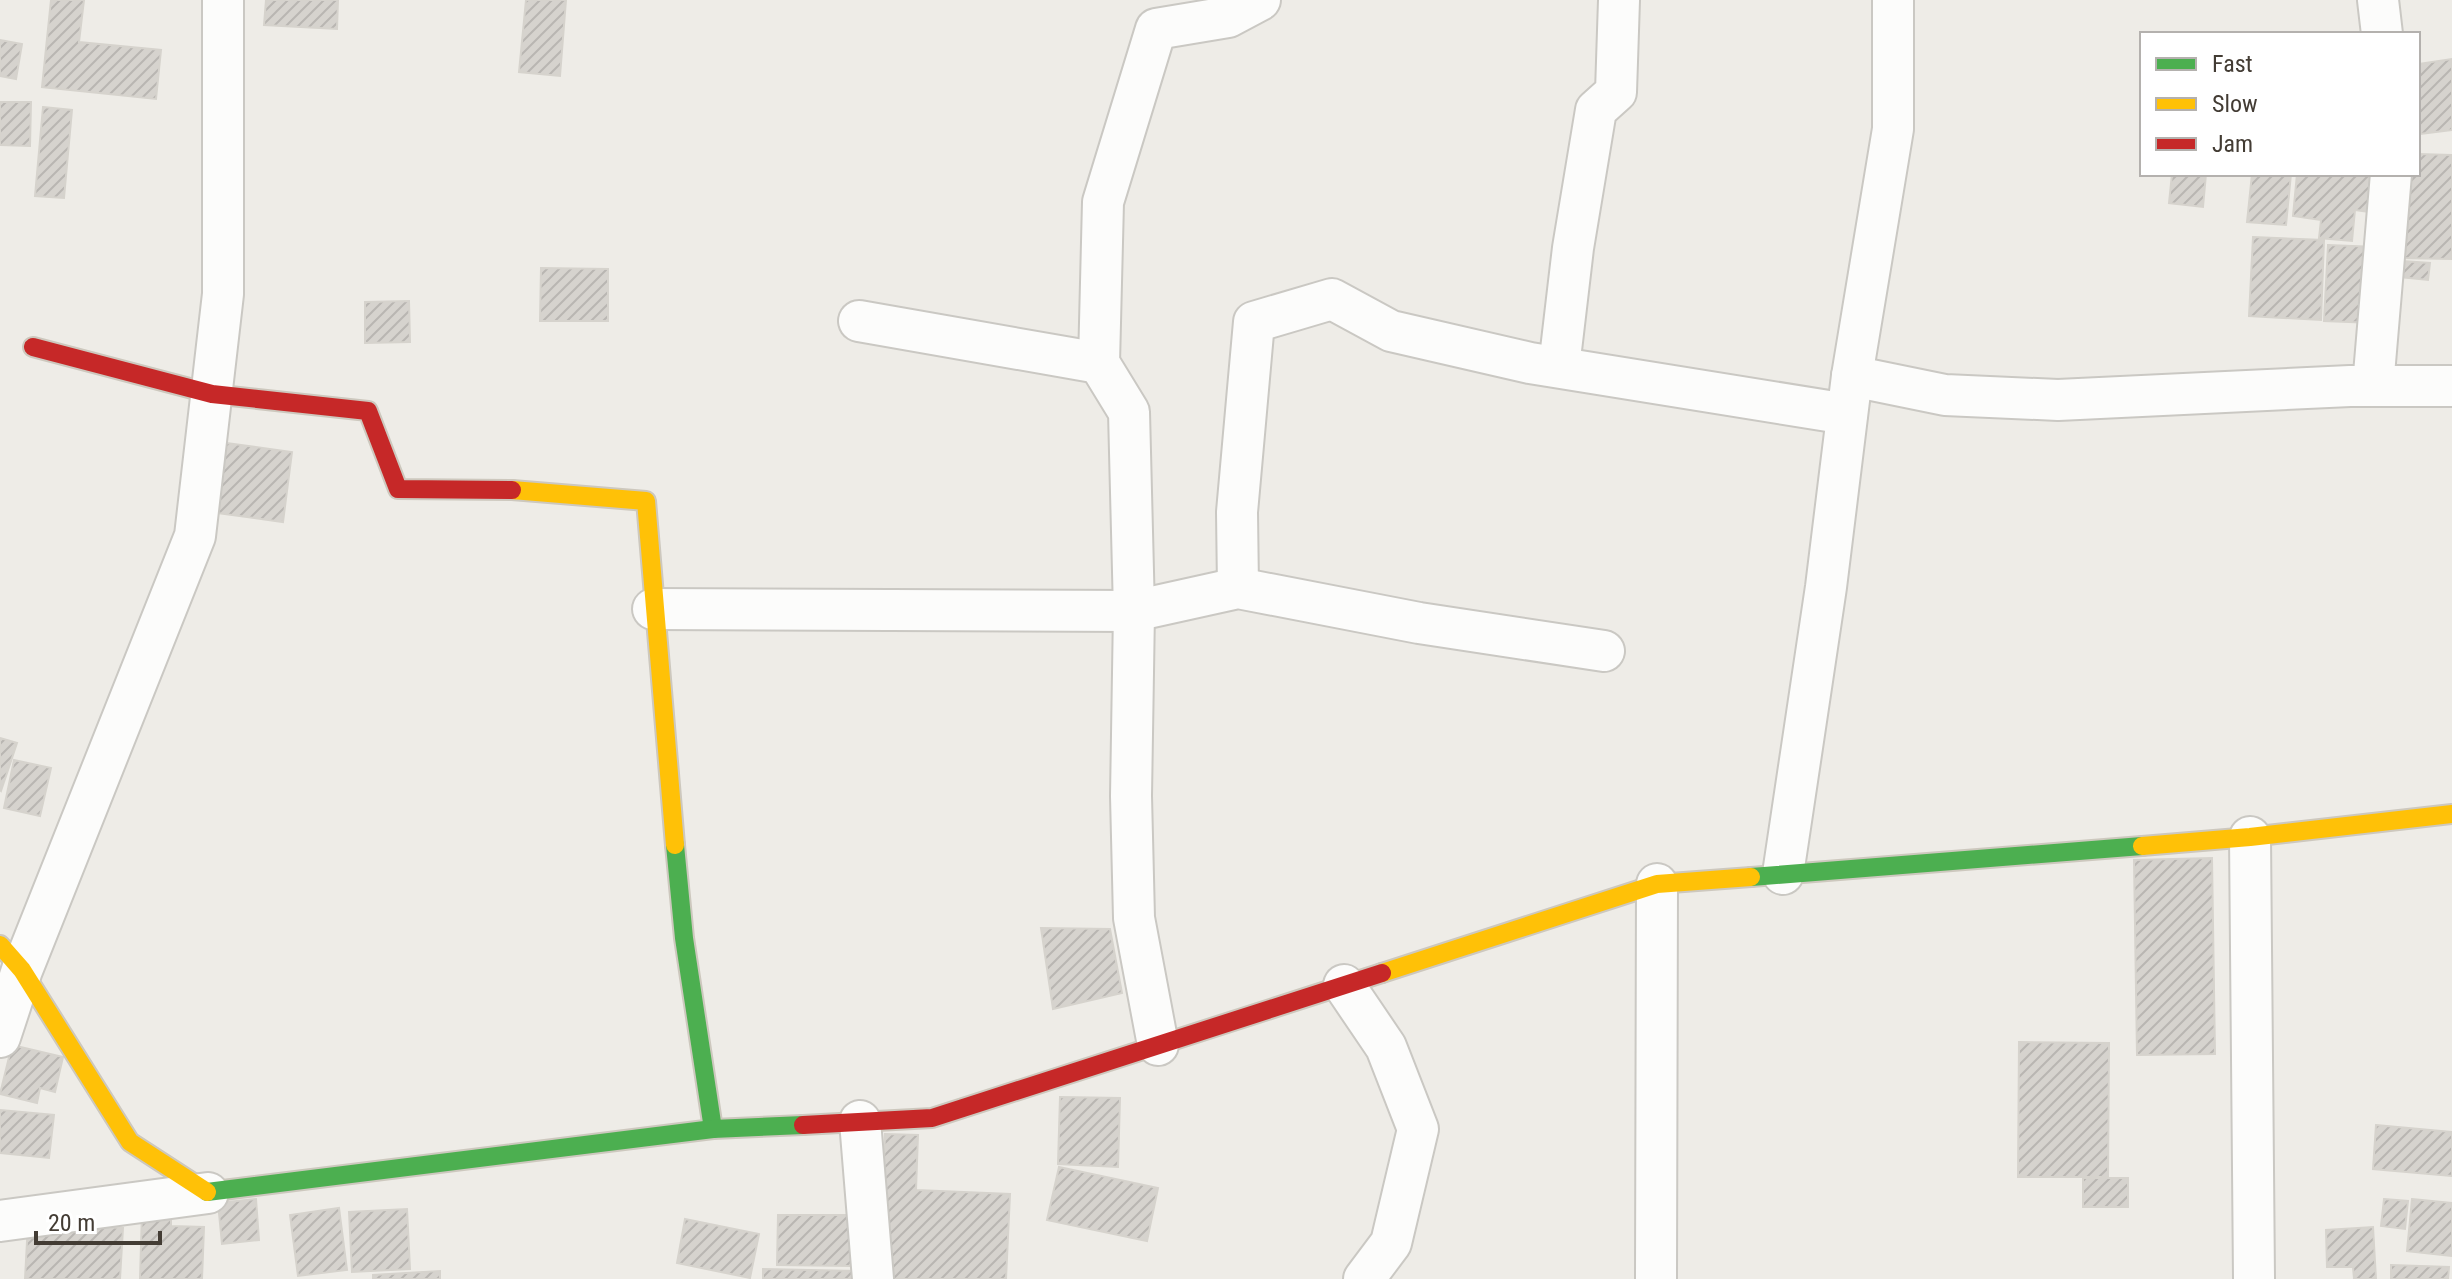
<svg xmlns="http://www.w3.org/2000/svg" width="2452" height="1279" font-family="'Roboto Condensed',sans-serif">
<style>
.building{fill:url(#building-hatch);stroke:#d6d3cd;stroke-width:2}
.lines{fill:none;stroke-linecap:round;stroke-linejoin:round}
.street-casing{stroke:#cac8c3;stroke-width:44}
.fast-casing{stroke:#cdc8be;stroke-width:22}
.slow-casing{stroke:#cdc8be;stroke-width:22}
.jam-casing{stroke:#cdc8be;stroke-width:22}
.street{stroke:#fcfcfb;stroke-width:40}
.fast{stroke:#4caf50;stroke-width:18}
.slow{stroke:#ffc107;stroke-width:18}
.jam{stroke:#c62828;stroke-width:18}
</style>
<defs>
<pattern id="building-hatch" width="6" height="6" patternUnits="userSpaceOnUse" patternTransform="scale(2)"><rect width="6" height="6" fill="#d6d3ce"/><path d="M-1 1l2-2M0 6l6-6M5 7l2-2" fill="none" stroke="#b9b6b2"/></pattern>
</defs>
<rect width="100%" height="100%" fill="#eeece7"/>
<g class="building">
<path d="M51 0H84L79 42 161 50 156 99 42 87Z"/>
<path d="M266 0H338L337 29 264 25Z"/>
<path d="M526 0H566L560 76 519 72Z"/>
<path d="M0 40 22 44 16 79 0 76Z"/>
<path d="M2452 59V130L2419 134 2418 64Z"/>
<path d="M0 102H31L30 146 0 145Z"/>
<path d="M43 107 72 110 64 198 35 196Z"/>
<path d="M2418 154 2452 155V259L2399 258 2402 174H2418Z"/>
<path d="M2172 174H2206L2203 207 2169 203Z"/>
<path d="M2252 174H2291L2286 225 2247 222Z"/>
<path d="M2297 174H2374L2370 212 2355 210 2352 241 2319 238 2321 220 2293 216Z"/>
<path d="M2253 237 2324 240 2321 320 2249 316Z"/>
<path d="M2328 245 2376 247 2373 323 2324 321Z"/>
<path d="M2402 261 2430 263 2428 280 2400 277Z"/>
<path d="M541 268 608 269V321H540Z"/>
<path d="M409 301 410 342 365 343V302Z"/>
<path d="M219 442 292 452 283 522 209 512Z"/>
<path d="M0 738 17 743 1 791 0 790Z"/>
<path d="M14 760 51 768 40 816 4 808Z"/>
<path d="M2212 858 2215 1054 2137 1055 2134 860Z"/>
<path d="M1041 928 1110 929 1122 993 1053 1009Z"/>
<path d="M2019 1042 2109 1043 2108 1177H2018Z"/>
<path d="M12 1045 63 1057 55 1092 40 1088 37 1103 0 1094Z"/>
<path d="M1060 1097 1120 1098 1118 1167 1058 1164Z"/>
<path d="M0 1110 54 1115 49 1158 0 1153Z"/>
<path d="M2376 1125 2452 1132V1176L2373 1169Z"/>
<path d="M885 1134 918 1135 916 1190 1010 1194 1006 1279H880Z"/>
<path d="M1059 1167 1158 1188 1147 1241 1047 1220Z"/>
<rect x="2083" y="1178" width="45" height="29"/>
<path d="M256 1199 259 1240 222 1244 218 1203Z"/>
<path d="M2384 1199 2408 1201 2405 1229 2381 1226Z"/>
<path d="M2412 1199 2452 1203V1256L2407 1251Z"/>
<path d="M339 1208 347 1270 298 1276 290 1215Z"/>
<path d="M407 1209 410 1269 352 1272 349 1212Z"/>
<path d="M142 1212 171 1213V1226L204 1227 202 1279H140Z"/>
<path d="M778 1215H852L851 1266 777 1265Z"/>
<path d="M685 1219 759 1234 750 1278 677 1263Z"/>
<path d="M28 1223 123 1228 120 1279H25Z"/>
<path d="M2373 1227 2376 1279H2354L2353 1267H2327L2326 1230Z"/>
<path d="M2391 1265 2449 1267 2448 1279H2391Z"/>
<path d="M763 1269 857 1271V1279H763Z"/>
<path d="M440 1271V1279H373V1275Z"/>
</g>
<g class="lines">
<defs>
<g id="street">
<path d="M2378 0 2382 34"/>
<path d="M859 321 1099 363"/>
<path d="M1559 367 1573 248 1596 110 1616 92 1619 0"/>
<path d="M1852 376 1945 395 2058 400 2350 386H2452"/>
<path d="M2373 386 2391 174"/>
<path d="M1238 588 1237 512 1254 322 1332 299 1391 331 1530 363 1847 414"/>
<path d="M653 609 1134 611 1238 588 1419 623 1604 651"/>
<path d="M2250 837 2254 1279"/>
<path d="M1783 874 1826 587 1852 376 1893 129V0"/>
<path d="M1344 985 1386 1047 1418 1129 1391 1243 1364 1279"/>
<path d="M0 1037 22 970 195 536 223 294V0"/>
<path d="M1158 1045 1134 918 1131 796 1134 611 1129 412 1099 363 1103 202 1156 29 1228 17 1260 0"/>
<path d="M860 1121 873 1279"/>
<path d="M0 1221 208 1193"/>
<path d="M1656 1279 1657 884"/>
</g>
<g id="fast">
<path d="M675 845 684 938 713 1129"/>
<path d="M1751 877 2142 846"/>
<path d="M207 1192 713 1129 803 1125"/>
</g>
<g id="slow">
<path d="M512 490 646 501 675 845"/>
<path d="M2142 846 2250 837 2452 814"/>
<path d="M0 945 22 970 130 1142 207 1192"/>
<path d="M1382 973 1657 884 1751 877"/>
</g>
<g id="jam">
<path d="M33 347 212 394 368 411 398 489 512 490"/>
<path d="M803 1125 932 1118 1382 973"/>
</g>
</defs>
<use href="#street" class="street-casing"/>
<use href="#fast" class="fast-casing"/>
<use href="#slow" class="slow-casing"/>
<use href="#jam" class="jam-casing"/>
<use href="#street" class="street"/>
<use href="#fast" class="fast"/>
<use href="#slow" class="slow"/>
<use href="#jam" class="jam"/>
</g>
<rect x="2140" y="32" width="280" height="144" fill="#ffffff" stroke="#b4b1ae" stroke-width="2"/>
<rect x="2156" y="58" width="40" height="12" fill="#4caf50" stroke="#b4b1ae" stroke-width="2"/>
<text x="2212" y="72" font-size="24" fill="#433c34">Fast</text>
<rect x="2156" y="98" width="40" height="12" fill="#ffc107" stroke="#b4b1ae" stroke-width="2"/>
<text x="2212" y="112" font-size="24" fill="#433c34">Slow</text>
<rect x="2156" y="138" width="40" height="12" fill="#c62828" stroke="#b4b1ae" stroke-width="2"/>
<text x="2212" y="152" font-size="24" fill="#433c34">Jam</text>
<path d="M36 1231v12h124v-12" fill="none" stroke="#433c34" stroke-width="4"/>
<text x="48" y="1231" font-size="24" fill="#433c34" stroke="#ffffff" stroke-width="6" paint-order="stroke">20 m</text>
</svg>
